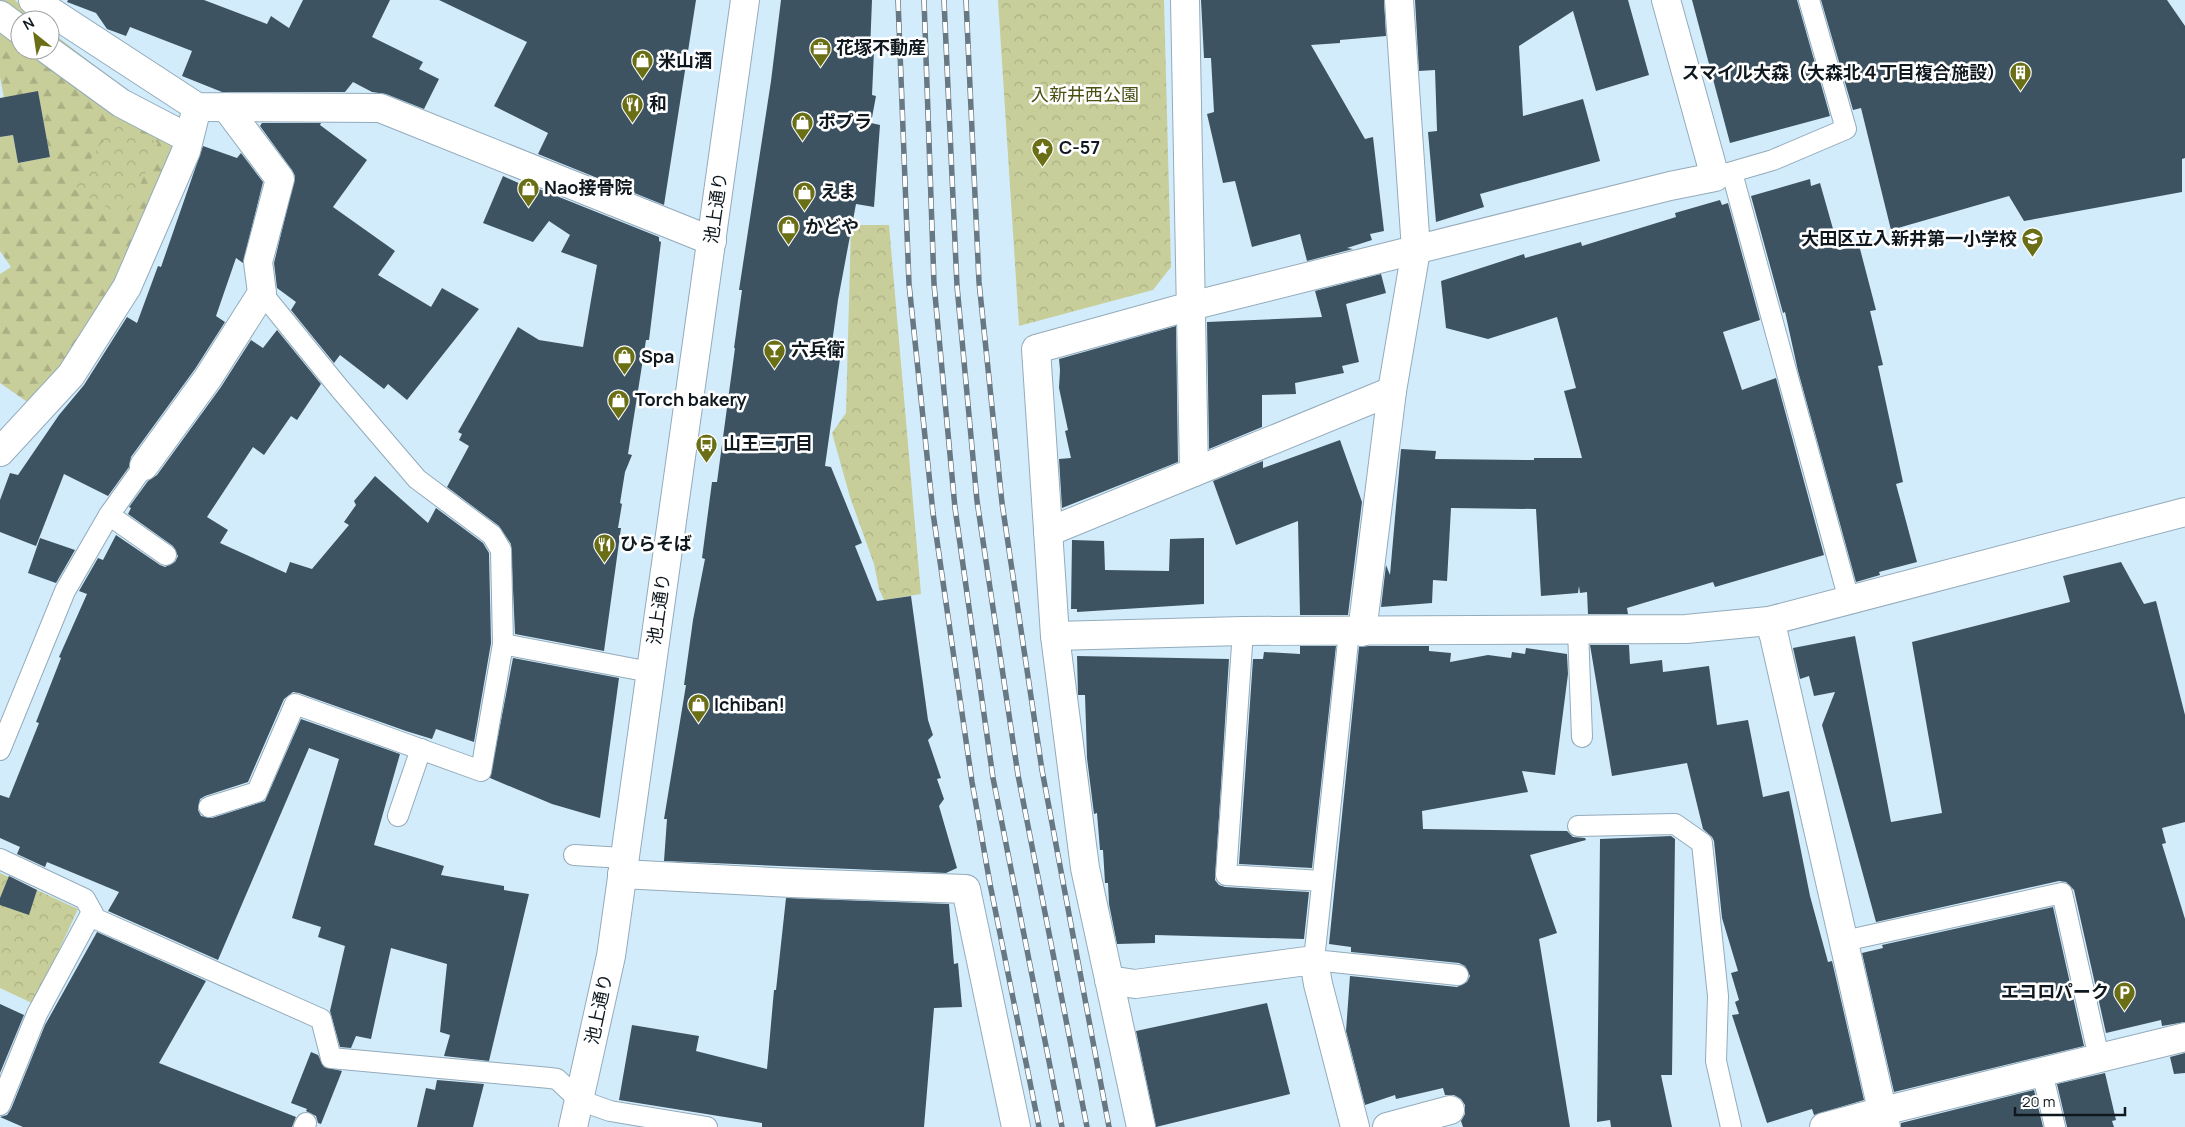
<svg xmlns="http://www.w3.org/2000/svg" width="2185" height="1127" font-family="Manrope,'Noto Sans JP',sans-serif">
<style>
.forest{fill:url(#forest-firs)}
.park{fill:url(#park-crowns)}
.building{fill:#3e5361}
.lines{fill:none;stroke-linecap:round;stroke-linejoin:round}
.lane-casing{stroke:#93abba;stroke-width:22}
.street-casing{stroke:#93abba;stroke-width:30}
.secondary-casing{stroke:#93abba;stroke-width:30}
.lane{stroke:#fff;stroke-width:20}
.street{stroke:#fff;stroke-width:28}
.secondary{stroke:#fff;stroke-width:28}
.rail-casing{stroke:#677882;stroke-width:5.5}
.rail{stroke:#fff;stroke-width:4;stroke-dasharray:11;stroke-linecap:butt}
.labels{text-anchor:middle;stroke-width:5;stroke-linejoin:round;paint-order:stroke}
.poi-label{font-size:18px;font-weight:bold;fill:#0f181e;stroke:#fff;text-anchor:start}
.park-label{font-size:18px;fill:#4c5013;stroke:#fff}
.street-label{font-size:18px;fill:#0f181e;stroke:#fff}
</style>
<defs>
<pattern id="forest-firs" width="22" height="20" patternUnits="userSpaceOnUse" patternTransform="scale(1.25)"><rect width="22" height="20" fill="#c8ce9a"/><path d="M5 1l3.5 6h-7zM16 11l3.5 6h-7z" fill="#abb084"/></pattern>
<pattern id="park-crowns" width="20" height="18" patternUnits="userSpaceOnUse" patternTransform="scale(1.25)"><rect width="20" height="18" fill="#c8ce9a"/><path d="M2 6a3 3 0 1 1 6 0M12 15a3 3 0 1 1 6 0" fill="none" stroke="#abb084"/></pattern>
</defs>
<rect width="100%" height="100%" fill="#d3ecfc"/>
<path class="forest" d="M0 0H15L37 20H20V50H50V31L160 116 180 146 122 289 33 406 0 383V274L11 267 0 251V137L13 135 18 163 50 157 38 92 4 98 0 77Z"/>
<g class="park">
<path d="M998 0H1164L1171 267 1153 290 1019 326Z"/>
<path d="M117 119 158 143 126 218 72 188Z"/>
<path d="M851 225H889L921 594 884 600 879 589 874 564 850 497 832 433 846 413Z"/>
<path d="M0 873 78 909 34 1004 0 988Z"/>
</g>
<g class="building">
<path d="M68 0H204L267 24 271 16 289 28 303 0H390L372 37 423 62 419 69 439 79 424 109 386 94 372 92 353 82 345 92H222L182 76 192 51 130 27 126 36 107 29 96 13 67 2Z"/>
<path d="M439 0H696L664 205 538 154 548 133 494 106 527 42Z"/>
<path d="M781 0H872L870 51H874L872 95 876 96 871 123 880 125 874 207 856 204 838 300 832 343 842 345 825 466 831 467 862 543 855 546 877 601 911 596 928 720 933 735 928 740 941 778 937 779 944 799 939 806 957 868 946 873 664 861 667 819H664L686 685H684L693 620 705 559 702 558 712 482H717L735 348H734L742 290H739L771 81Z"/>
<path d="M1201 0H1384L1386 36 1340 40V43L1311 45 1365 139 1373 137 1384 231 1370 234 1372 240 1347 248 1353 249 1307 261 1300 234 1252 247 1235 181 1223 183 1207 114 1214 112 1211 58H1204Z"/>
<path d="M1415 0H1628L1649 75 1596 91 1573 11 1519 46 1523 116 1583 99 1600 161 1480 194 1484 207 1436 222 1428 132 1437 131 1435 70 1419 71Z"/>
<path d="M1692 0H1797L1830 116 1730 143Z"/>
<path d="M1821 0H2167L2185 26V158L2182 159V192L2024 221 2009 196 1891 230 1861 108 1853 110Z"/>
<path d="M38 91 50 157 18 163 13 135 0 137V98Z"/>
<path d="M262 123H321L320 125 367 160 333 207 395 251 378 275 431 307 442 288 479 309 407 400 388 384 384 389 340 355 334 363 291 310 296 302 277 288 274 263 295 176 292 170 260 126Z"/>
<path d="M203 146 237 158 241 153 263 182 243 263 236 258 216 316 225 322 195 369 131 457 129 467 108 496 64 474 36 546 0 532V500L10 473 18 475 59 415 84 385 127 317 137 323 158 266 161 267Z"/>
<path d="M503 176 523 185 524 183 659 237V241L661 242 649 340H646L628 454 632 455 625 472 620 503 622 504 618 528H621L604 651 515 634 511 544 499 526 447 487 469 446 459 440 462 434 458 432 518 327 539 340 583 347 597 265 561 252 570 235 549 221 533 242 483 223Z"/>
<path d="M1810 179 1811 186 1820 183 1839 250 1859 245 1876 310 1870 311 1883 365 1878 366 1903 482 1896 484 1917 562 1879 572 1880 575 1856 582 1798 371 1785 312 1783 313 1751 196Z"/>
<path d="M1720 200 1722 205 1728 203 1760 320 1723 332 1742 390 1776 378 1824 555 1715 587 1713 582 1627 608 1628 614H1588L1587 592 1580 593 1579 586 1578 593 1541 596 1536 509 1451 508 1447 581 1433 580 1432 603 1381 607 1386 565 1390 575 1401 449 1436 451 1435 459 1534 460V458H1582L1564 391 1576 388 1557 317 1488 339 1446 328 1441 281 1524 254 1525 258 1581 242 1582 246 1676 217 1675 213Z"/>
<path d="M1381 274 1386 293 1346 304 1359 362 1342 366 1344 373 1295 383 1296 394 1262 395V427L1209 449 1207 322 1322 317 1315 291Z"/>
<path d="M1176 326 1178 462 1062 508 1059 459 1071 458 1065 431 1068 430 1059 388 1060 370 1059 359Z"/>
<path d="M277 330 321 384 297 420 291 416 264 455 253 447 207 517 228 530 220 543 286 573 290 562 312 569 349 525 344 522 356 505 354 501 375 476 428 523 436 508 483 543 489 553 491 643 474 742 436 729 432 739 406 731 299 693 293 692 284 699 248 782 205 796 200 799 198 810 201 816 212 818 265 801 301 719 400 754 374 845 444 866 441 875 504 886V890L529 894 489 1061 444 1056 450 1035 440 1032 447 964 391 948 371 1039 356 1036 351 1048 340 1047 330 1011 345 946 318 937 321 927 292 918 339 759 309 748 218 960 108 911 119 892 47 862 45 867 17 854 20 847 0 838V795L9 798 39 723 36 722 61 658 59 657 87 594 79 591 98 558 103 560 116 535 160 565 165 567 175 562 178 556 173 546 128 514 131 508 129 507 148 481 157 475 221 387 251 340 263 348Z"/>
<path d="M1340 440 1362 502 1348 615H1300L1298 521 1236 545 1213 481 1263 461V468Z"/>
<path d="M40 538 75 550 56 583 28 573Z"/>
<path d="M1204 538V604L1077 612V609H1071L1072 540 1104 541 1105 570 1169 571 1170 539Z"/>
<path d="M2121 562 2144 604 2156 601 2185 715V822L2162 828 2166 843 2162 844 2185 919V1022L2162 1026 2161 1020 2106 1033 2074 890 2066 882 2059 881 1876 922 1822 725 1835 692 1814 696 1809 676 1800 679 1793 648 1855 636 1891 822 1942 813 1912 642 2070 602 2063 576Z"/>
<path d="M1590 645H1629L1630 664 1662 660 1663 672 1709 666 1717 725 1748 720 1763 797 1789 791 1810 896 1828 962 1832 961 1864 1100 1814 1115 1812 1109 1767 1123 1732 1015 1739 1014 1735 1002 1739 1000 1731 973 1738 971 1722 918 1714 841 1712 837 1703 829 1687 763 1612 776Z"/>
<path d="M1300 646H1336L1312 868 1239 864 1253 659H1263L1264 652 1300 654Z"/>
<path d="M1369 646H1429V651L1451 653 1450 662 1488 655 1511 658 1512 652 1525 654 1526 648 1567 654 1568 674 1555 775 1522 771 1528 792 1422 811 1423 829 1567 831 1573 837 1585 838 1586 840 1530 855 1557 933 1539 939 1570 1127H1463L1461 1121 1465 1114V1105L1461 1099 1454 1095H1445L1443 1088 1396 1099 1395 1095 1365 1105 1346 1031 1350 976 1457 987 1467 982 1470 976 1465 966 1459 963 1351 952V947L1329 944 1359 647Z"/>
<path d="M1077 656 1229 659 1215 880 1219 885 1225 887 1309 892 1304 939 1155 935V943L1117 944 1109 904 1108 883H1105L1103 850H1100L1097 813 1094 814 1087 758 1085 695H1078Z"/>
<path d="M513 658 619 678 600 818 552 804 490 778Z"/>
<path d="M1671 836 1675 839 1672 1075H1661L1672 1127H1611L1610 1120 1597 1122 1600 839Z"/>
<path d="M9 876 37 890 29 915 0 905V898Z"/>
<path d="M786 898 949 904 954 964 958 963 962 1007 934 1008 924 1127H762V1123L619 1100 632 1025 699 1036 696 1051 767 1069 774 990H776Z"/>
<path d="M2053 907 2084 1046 1894 1092 1862 953 1883 948 1882 945Z"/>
<path d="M97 932 206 981 159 1063 296 1117 292 1127H23L0 1117 7 1115 11 1109 45 1025Z"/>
<path d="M1267 1003 1290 1094 1156 1127 1136 1031Z"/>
<path d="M0 1004 24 1015 0 1073Z"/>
<path d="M311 1052 318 1055 324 1067 342 1071 321 1124 318 1123 316 1116 306 1111 307 1109 291 1103Z"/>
<path d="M2185 1053V1073L2174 1074 2170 1057Z"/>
<path d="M2105 1073 2116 1120 2112 1121 2114 1127H2067L2057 1084Z"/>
<path d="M437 1080 484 1084 473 1127H417L426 1088 435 1090Z"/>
<path d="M2034 1090 2043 1127H1901V1123Z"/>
</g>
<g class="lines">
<defs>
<g id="lane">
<path d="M1732 173 1849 600"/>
<path d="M1718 176 1773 160 1846 129 1809 0"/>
<path d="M262 293 340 389 417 479 492 535 501 550 503 644"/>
<path d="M109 515 166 555"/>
<path d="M1578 630 1582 737"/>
<path d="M1243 631 1226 875 1322 881"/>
<path d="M1349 632 1314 960 1458 975"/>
<path d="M0 750 65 591 109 515 144 466"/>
<path d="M209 807 257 792 295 704 481 771 503 644 650 672"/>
<path d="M398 816 421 749"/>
<path d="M1578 826 1675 824 1702 843 1718 996 1716 1061 1731 1127"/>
<path d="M574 855 623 858"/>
<path d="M0 859 85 899 96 919 321 1019 331 1058 550 1078 557 1079 579 1100 610 1111 707 1127"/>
<path d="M1844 941 2062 893 2099 1058"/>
<path d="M2042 1072 2055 1127"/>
<path d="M0 1105 37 1014 92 912"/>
<path d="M304 1127 306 1123"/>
</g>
<g id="street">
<path d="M33 0 197 107 380 108 712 241"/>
<path d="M1185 0 1194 472"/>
<path d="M0 15 20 30"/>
<path d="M48 50 121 103 188 138"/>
<path d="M0 452 71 375 127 287 186 151 197 107"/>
<path d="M144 466 208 378 262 293 258 262 280 179 226 107"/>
<path d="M1048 532 1392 391"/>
<path d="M1769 621 1774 636 1886 1127"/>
<path d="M1362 632 1392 391 1416 250 1399 0"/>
<path d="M1055 636 1243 631 1686 629 1769 621 2185 512"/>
<path d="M622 874 791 883 966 889 1016 1127"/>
<path d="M1109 980 1135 984 1314 960 1318 984 1355 1127"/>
<path d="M1141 1127 1085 868 1055 636 1036 349 1191 306 1670 186 1715 177 1666 0"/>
<path d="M1387 1127 1450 1110"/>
<path d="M1824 1127 1883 1111 2185 1037"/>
</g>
<path id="secondary" d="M573 1127 611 956 745 0"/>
</defs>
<use href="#lane" class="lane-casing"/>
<use href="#street" class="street-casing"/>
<use href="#secondary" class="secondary-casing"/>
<use href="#lane" class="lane"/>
<use href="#street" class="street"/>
<use href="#secondary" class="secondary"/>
<defs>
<g id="rail">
<path d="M898 0 909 284 933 513 972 782 990 884 1039 1127"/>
<path d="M924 0 934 284 955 508 993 778 1062 1127"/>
<path d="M944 0 957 286 977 501 1018 775 1087 1127"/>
<path d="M966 0 979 282 1002 503 1042 770 1109 1127"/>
</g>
</defs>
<use href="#rail" class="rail-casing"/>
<use href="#rail" class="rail"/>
</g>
<defs>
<symbol id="office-pin" viewBox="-11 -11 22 30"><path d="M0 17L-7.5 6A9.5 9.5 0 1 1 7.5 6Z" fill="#6a6f15" stroke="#fff"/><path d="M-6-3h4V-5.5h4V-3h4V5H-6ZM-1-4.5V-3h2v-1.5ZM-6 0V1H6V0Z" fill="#fff"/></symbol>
<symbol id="shop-pin" viewBox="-11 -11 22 30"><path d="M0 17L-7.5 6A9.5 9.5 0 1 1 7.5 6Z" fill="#6a6f15" stroke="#fff"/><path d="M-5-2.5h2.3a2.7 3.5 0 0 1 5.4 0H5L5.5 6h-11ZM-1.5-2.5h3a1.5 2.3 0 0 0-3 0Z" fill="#fff"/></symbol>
<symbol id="building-pin" viewBox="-11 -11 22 30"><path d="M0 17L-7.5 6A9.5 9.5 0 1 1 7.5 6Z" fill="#6a6f15" stroke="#fff"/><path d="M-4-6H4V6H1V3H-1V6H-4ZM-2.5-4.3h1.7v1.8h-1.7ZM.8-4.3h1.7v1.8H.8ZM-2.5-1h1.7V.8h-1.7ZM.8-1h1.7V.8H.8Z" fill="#fff"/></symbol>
<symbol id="restaurant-pin" viewBox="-11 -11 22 30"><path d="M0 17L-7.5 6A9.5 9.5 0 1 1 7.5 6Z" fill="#6a6f15" stroke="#fff"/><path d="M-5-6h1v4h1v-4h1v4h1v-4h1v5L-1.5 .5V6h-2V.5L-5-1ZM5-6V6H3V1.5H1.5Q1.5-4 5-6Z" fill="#fff"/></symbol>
<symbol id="sight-pin" viewBox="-11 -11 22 30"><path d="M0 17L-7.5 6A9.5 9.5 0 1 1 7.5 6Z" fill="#6a6f15" stroke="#fff"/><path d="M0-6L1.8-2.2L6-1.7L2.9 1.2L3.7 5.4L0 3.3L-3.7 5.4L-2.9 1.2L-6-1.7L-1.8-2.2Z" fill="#fff"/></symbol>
<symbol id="school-pin" viewBox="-11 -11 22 30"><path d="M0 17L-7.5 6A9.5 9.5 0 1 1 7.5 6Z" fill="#6a6f15" stroke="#fff"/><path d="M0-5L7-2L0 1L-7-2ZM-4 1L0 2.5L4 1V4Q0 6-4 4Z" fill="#fff"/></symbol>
<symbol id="bar-pin" viewBox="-11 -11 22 30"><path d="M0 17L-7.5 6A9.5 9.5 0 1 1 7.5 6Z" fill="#6a6f15" stroke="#fff"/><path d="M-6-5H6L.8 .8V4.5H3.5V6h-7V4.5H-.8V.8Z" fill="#fff"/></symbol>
<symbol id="bus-pin" viewBox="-11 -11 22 30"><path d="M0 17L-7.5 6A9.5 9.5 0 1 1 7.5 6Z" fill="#6a6f15" stroke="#fff"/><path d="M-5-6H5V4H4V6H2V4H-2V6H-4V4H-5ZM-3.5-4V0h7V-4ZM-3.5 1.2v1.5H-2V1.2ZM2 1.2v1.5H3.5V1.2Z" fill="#fff"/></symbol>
<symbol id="parking-pin" viewBox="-11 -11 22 30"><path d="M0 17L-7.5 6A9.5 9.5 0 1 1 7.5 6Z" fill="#6a6f15" stroke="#fff"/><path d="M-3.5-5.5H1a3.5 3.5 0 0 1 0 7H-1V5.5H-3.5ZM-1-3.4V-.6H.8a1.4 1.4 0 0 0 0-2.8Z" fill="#fff"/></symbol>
</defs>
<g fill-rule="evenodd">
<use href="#office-pin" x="808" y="36" width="25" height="34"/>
<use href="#shop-pin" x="630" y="48" width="25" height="34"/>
<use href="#building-pin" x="2008" y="60" width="25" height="34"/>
<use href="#restaurant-pin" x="620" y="92" width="25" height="34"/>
<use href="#shop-pin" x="790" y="110" width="25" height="34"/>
<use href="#sight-pin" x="1030" y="136" width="25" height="34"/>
<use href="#shop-pin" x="516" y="176" width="25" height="34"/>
<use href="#shop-pin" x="792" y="180" width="25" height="34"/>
<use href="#shop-pin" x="776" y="214" width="25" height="34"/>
<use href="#school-pin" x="2020" y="226" width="25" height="34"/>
<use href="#bar-pin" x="762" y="338" width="25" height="34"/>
<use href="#shop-pin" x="612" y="344" width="25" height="34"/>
<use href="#shop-pin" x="606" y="388" width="25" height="34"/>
<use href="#bus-pin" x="694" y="432" width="25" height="34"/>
<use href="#restaurant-pin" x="592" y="532" width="25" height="34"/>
<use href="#shop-pin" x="686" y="692" width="25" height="34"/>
<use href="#parking-pin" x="2112" y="980" width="25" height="34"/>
</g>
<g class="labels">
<g class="poi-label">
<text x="836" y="54">花塚不動産</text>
<text x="658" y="67">米山酒</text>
<text x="2005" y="79" text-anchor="end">スマイル大森（大森北４丁目複合施設）</text>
<text x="649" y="110">和</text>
<text x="818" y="128">ポプラ</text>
<text x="1059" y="154">C-57</text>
<text x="544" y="194">Nao接骨院</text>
<text x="820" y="198">えま</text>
<text x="805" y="233">かどや</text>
<text x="2017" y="245" text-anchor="end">大田区立入新井第一小学校</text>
<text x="791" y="356">六兵衛</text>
<text x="641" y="363">Spa</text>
<text x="635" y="406">Torch bakery</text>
<text x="723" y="450">山王三丁目</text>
<text x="620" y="550">ひらそば</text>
<text x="714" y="711">Ichiban!</text>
<text x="2109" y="998" text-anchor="end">エコロパーク</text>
</g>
<g class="park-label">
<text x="1085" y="101">入新井西公園</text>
</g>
<g class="street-label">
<text transform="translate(716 208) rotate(-82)" y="6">池上通り</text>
<text transform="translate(659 609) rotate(-82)" y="6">池上通り</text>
<text transform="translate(599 1009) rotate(-78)" y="6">池上通り</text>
</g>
</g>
<g transform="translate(35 35) rotate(330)"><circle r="24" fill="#ffffff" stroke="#9fa3a5"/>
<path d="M0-4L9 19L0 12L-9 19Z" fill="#6a6f15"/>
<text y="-8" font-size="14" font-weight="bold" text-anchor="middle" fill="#0f181e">N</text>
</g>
<path d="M2015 1107v8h110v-8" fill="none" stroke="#0f181e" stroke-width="2.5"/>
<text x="2022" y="1107" font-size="15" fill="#0f181e" stroke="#ffffff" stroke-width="4" paint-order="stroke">20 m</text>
</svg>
